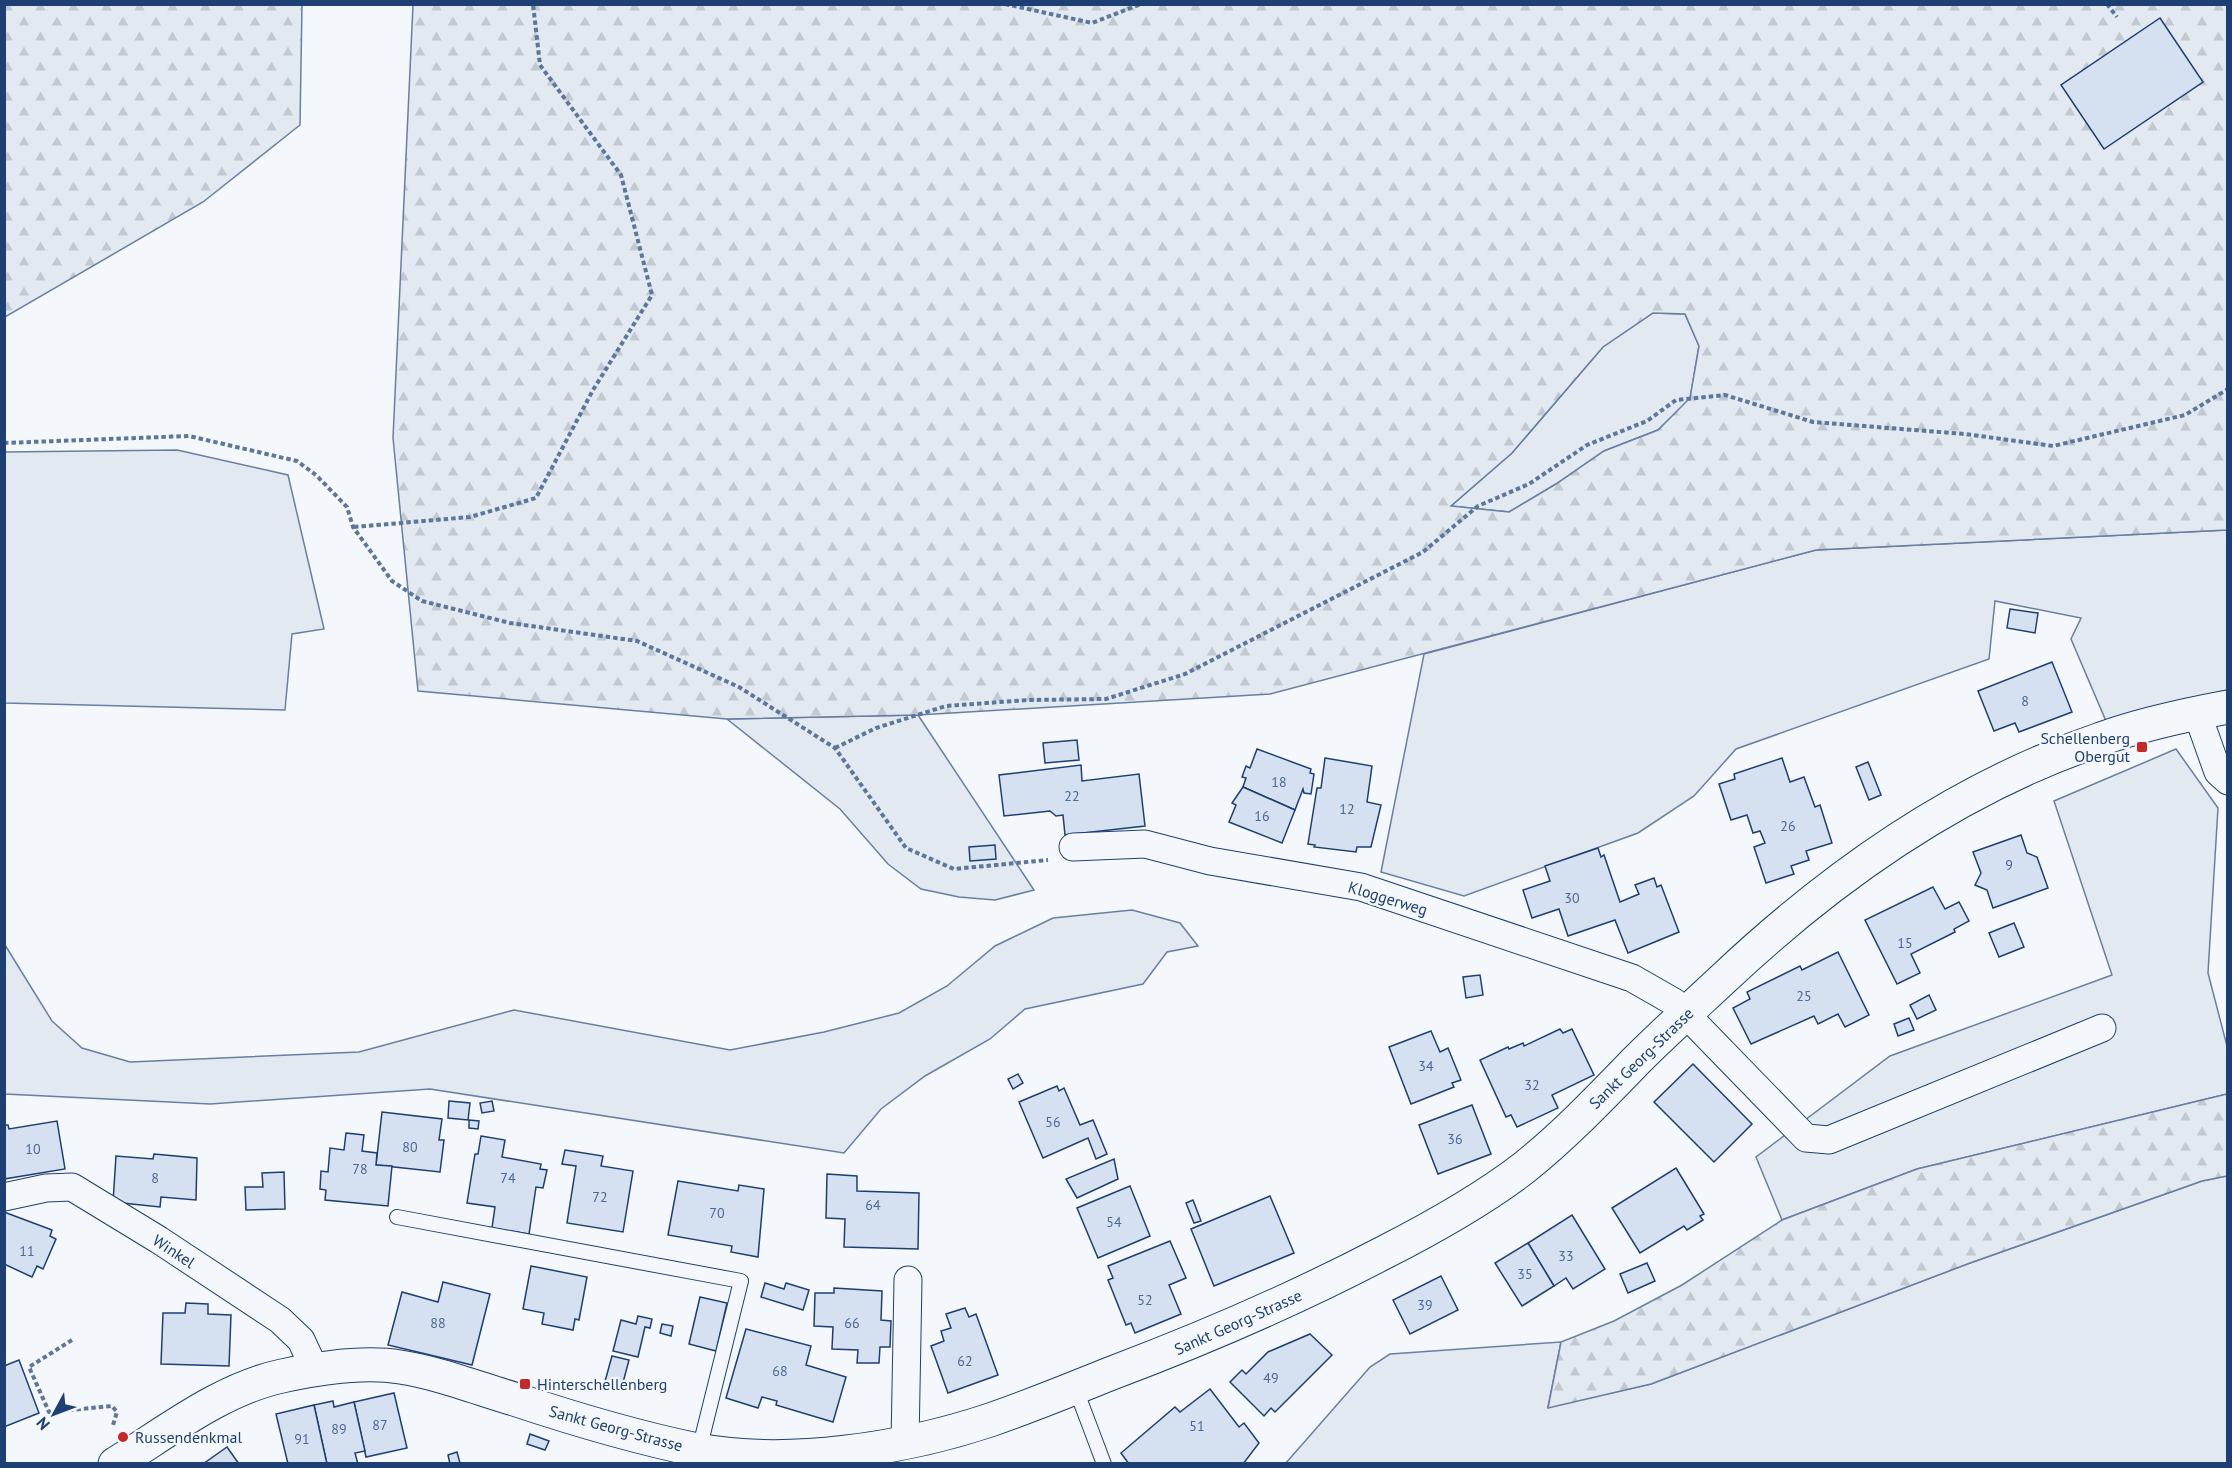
<svg xmlns="http://www.w3.org/2000/svg" width="2232" height="1468" font-family="'PT Sans',sans-serif">
<style>
.green{fill:#e3e9f0;stroke:#687fa3;stroke-width:1.5}
.forest{fill:url(#forest-firs);stroke:#687fa3;stroke-width:1.5;fill-rule:evenodd}
.building{fill:#d5e0f0;stroke:#1d3f73;stroke-width:1.5}
.lines{fill:none;stroke-linecap:round;stroke-linejoin:round}
.service-casing{stroke:#1d3f73;stroke-width:16}
.minor-casing{stroke:#1d3f73;stroke-width:29}
.tertiary-casing{stroke:#1d3f73;stroke-width:35}
.path{stroke:#5e769c;stroke-width:4;stroke-dasharray:4.5 3;stroke-linecap:butt}
.service{stroke:#f4f7fb;stroke-width:14}
.minor{stroke:#f4f7fb;stroke-width:27}
.tertiary{stroke:#f4f7fb;stroke-width:33}
.poi-dot{fill:#c62828;stroke:#f4f7fb;stroke-width:2}
.labels{text-anchor:middle;stroke-width:4.5;stroke-linejoin:round;paint-order:stroke}
.number-label{font-size:14px;fill:#4b6792}
.poi-label{font-size:16px;fill:#1d3f73;stroke:#f4f7fb;text-anchor:start}
.street-label{font-size:16px;fill:#1d3f73;stroke:#f4f7fb}
</style>
<defs>
<pattern id="forest-firs" width="22" height="20" patternUnits="userSpaceOnUse" patternTransform="scale(1.5)"><rect width="22" height="20" fill="#e3e9f0"/><path d="M5 1l3.5 6h-7zM16 11l3.5 6h-7z" fill="#c2c9d1"/></pattern>
</defs>
<rect width="100%" height="100%" fill="#f4f7fb"/>
<g class="green">
<path d="M1653 313 1685 314 1699 346 1690 399 1658 430 1604 451 1556 484 1509 512 1451 506 1512 453 1603 347Z"/>
<path d="M177 450 288 475 324 629 292 634 285 710 5 703V452Z"/>
<path d="M2227 530V690L2106 721 2071 639 2081 618 1995 601 1989 659 1736 749 1694 796 1638 833 1464 896 1381 872 1424 654 1816 550Z"/>
<path d="M918 715 1034 890 995 900 959 897 921 889 888 864 840 809 727 719Z"/>
<path d="M2176 749 2218 808 2208 973 2227 1046V1094L1917 1169 1782 1220 1756 1157 1890 1056 2112 975 2054 801Z"/>
<path d="M1132 910 1180 923 1198 946 1167 952 1143 984 1025 1009 990 1039 925 1076 881 1109 844 1153 430 1089 210 1104 5 1094V945L52 1021 82 1048 130 1062 359 1052 514 1010 730 1050 824 1032 899 1013 947 986 995 946 1053 918Z"/>
<path d="M2227 1176V1463L1285 1464 1370 1367 1390 1354 1561 1342 1548 1407 1651 1384 1970 1263 2202 1181Z"/>
</g>
<g class="forest">
<path d="M5 4 302 5 300 125 203 202 5 317Z"/>
<path d="M413 5H2227V530L1816 550 1270 694 918 715 727 719 418 691 393 438ZM1653 313 1685 314 1699 346 1690 398 1658 430 1604 451 1556 484 1509 512 1451 506 1512 453 1603 347Z"/>
<path d="M2227 1094V1176L2202 1181 1970 1263 1651 1384 1548 1408 1561 1342 1614 1321 1682 1285 1782 1220 1917 1169Z"/>
</g>
<g class="building">
<path d="M2160 18 2203 82 2104 149 2061 85Z"/>
<path d="M2010 609 2038 613 2035 633 2007 628Z"/>
<path d="M2052 662 2072 712 2019 732 2015 723 1994 731 1978 691Z"/>
<path d="M1077 740 1079 760 1045 763 1043 743Z"/>
<path d="M1257 749 1311 769 1310 773 1314 774 1311 794 1304 793 1303 789 1295 810 1243 787 1246 778 1242 777 1246 766 1250 768Z"/>
<path d="M1325 758 1372 766 1367 802 1381 805 1371 847H1357L1356 852 1314 847 1315 845 1308 844 1317 788H1321Z"/>
<path d="M1782 758 1790 782 1804 777 1815 807 1820 805 1832 843 1806 851 1809 860 1791 866 1794 874 1766 883 1754 847 1765 843 1760 831 1753 833 1747 815 1731 820 1719 784 1735 779 1734 774Z"/>
<path d="M1868 762 1881 795 1869 800 1856 767Z"/>
<path d="M1081 765 1082 781 1139 774 1145 826 1065 835 1063 815 1056 816 1050 811 1004 816 999 775Z"/>
<path d="M1243 787 1295 810 1282 843 1229 822 1236 805 1232 803Z"/>
<path d="M2021 835 2027 853 2037 857 2048 888 1993 908 1987 890 1975 885 1981 873 1973 852Z"/>
<path d="M995 845 996 859 970 861 969 847Z"/>
<path d="M1598 848 1601 857 1604 855 1620 902 1639 894 1635 885 1654 878 1657 887 1661 885 1679 932 1628 953 1615 920 1568 936 1559 909 1532 918 1523 890 1550 881 1545 866Z"/>
<path d="M1933 887 1945 909 1959 902 1969 921 1954 929 1955 932 1911 954 1920 973 1897 984 1865 920Z"/>
<path d="M2014 923 2024 947 1999 957 1989 933Z"/>
<path d="M1838 952 1869 1015 1845 1027 1838 1014 1818 1024 1814 1016 1751 1044 1733 1008 1750 999 1747 992 1800 966 1802 970Z"/>
<path d="M1480 975 1483 995 1466 998 1463 977Z"/>
<path d="M1929 995 1936 1010 1917 1019 1910 1005Z"/>
<path d="M1909 1018 1914 1030 1898 1036 1894 1024Z"/>
<path d="M1560 1029 1563 1033 1572 1029 1594 1075 1552 1095 1558 1108 1517 1127 1511 1115 1506 1117 1480 1060 1508 1047 1509 1049 1523 1043 1524 1046Z"/>
<path d="M1431 1031 1440 1052 1448 1048 1461 1080 1452 1083 1454 1087 1411 1104 1389 1047Z"/>
<path d="M1693 1064 1752 1124 1714 1162 1654 1102Z"/>
<path d="M1018 1074 1023 1083 1013 1089 1008 1079Z"/>
<path d="M1057 1086 1059 1091 1064 1088 1080 1125 1093 1120 1107 1154 1096 1159 1088 1138 1043 1158 1019 1102Z"/>
<path d="M449 1101 470 1103 468 1120 448 1118Z"/>
<path d="M492 1101 494 1111 482 1113 480 1103Z"/>
<path d="M1472 1105 1491 1154 1438 1174 1419 1125Z"/>
<path d="M382 1112 442 1119 439 1140H444L440 1172 376 1165Z"/>
<path d="M469 1120 479 1121 478 1129 469 1128Z"/>
<path d="M57 1121 65 1169 4 1179V1125H8L9 1129Z"/>
<path d="M346 1133 364 1135 362 1151 377 1153 376 1165 392 1166 388 1206 325 1200 326 1190 320 1189 321 1171 328 1172 330 1148 344 1150Z"/>
<path d="M481 1136 505 1140 502 1157 541 1164 540 1169 547 1170 543 1188 536 1187 529 1234 492 1228 495 1207 467 1203 475 1154H478Z"/>
<path d="M565 1150 603 1156 601 1166 633 1171 623 1232 567 1223 576 1166 562 1164Z"/>
<path d="M154 1154 197 1158 196 1200 161 1197 160 1207 113 1202 116 1156 153 1159Z"/>
<path d="M1114 1159 1118 1179 1077 1198 1066 1179Z"/>
<path d="M1676 1168 1704 1214 1700 1216 1703 1220 1687 1230 1684 1226 1640 1253 1612 1208Z"/>
<path d="M284 1172 285 1209 246 1210 245 1187H263L262 1173Z"/>
<path d="M827 1174 857 1176V1191L919 1193 918 1249 844 1247 845 1219 826 1218Z"/>
<path d="M678 1181 738 1191 739 1185 764 1189 758 1257 731 1252 732 1246 668 1235Z"/>
<path d="M1130 1186 1150 1236 1098 1258 1077 1208Z"/>
<path d="M1270 1196 1294 1253 1214 1286 1191 1229Z"/>
<path d="M1193 1200 1201 1221 1194 1223 1186 1203Z"/>
<path d="M4 1212 52 1230 50 1236 56 1239 43 1269 37 1266 32 1277 4 1264Z"/>
<path d="M1572 1215 1605 1269 1573 1289 1566 1278 1554 1286 1528 1243Z"/>
<path d="M1170 1241 1186 1278 1169 1285 1181 1314 1135 1333 1131 1323 1126 1325 1108 1280 1113 1278 1108 1266Z"/>
<path d="M1528 1243 1554 1286 1522 1306 1495 1263Z"/>
<path d="M1647 1263 1655 1281 1628 1293 1620 1274Z"/>
<path d="M531 1266 587 1277 579 1320 575 1319 573 1330 542 1324 544 1313 523 1309Z"/>
<path d="M1441 1276 1458 1310 1410 1334 1393 1300Z"/>
<path d="M443 1282 490 1294 472 1365 388 1345 402 1292 438 1302Z"/>
<path d="M765 1283 784 1289 786 1283 809 1290 803 1310 761 1297Z"/>
<path d="M834 1288 882 1291 881 1320 891 1321 890 1347H880L879 1363H857L858 1350 832 1349 833 1327 814 1326 815 1293H834Z"/>
<path d="M700 1297 727 1303 716 1351 689 1344Z"/>
<path d="M186 1303 208 1304V1314L231 1315 229 1366 161 1364 163 1313H185Z"/>
<path d="M965 1308 969 1317 976 1314 998 1375 948 1393 931 1346 944 1341 941 1331 951 1328 946 1314Z"/>
<path d="M638 1316 652 1319 650 1328 645 1327 638 1357 613 1351 621 1320 636 1324Z"/>
<path d="M662 1324 673 1326 671 1336 660 1333Z"/>
<path d="M746 1329 811 1346 806 1365 846 1377 833 1422 776 1405 777 1401 762 1397 758 1408 726 1398Z"/>
<path d="M1310 1334 1332 1355 1275 1412 1271 1408 1264 1416 1230 1382 1242 1370 1246 1374 1268 1352Z"/>
<path d="M612 1356 629 1360 621 1390 604 1385Z"/>
<path d="M19 1360 39 1413 4 1427V1366Z"/>
<path d="M1210 1389 1239 1427 1244 1423 1259 1443 1243 1464H1129L1121 1453 1175 1407 1180 1412Z"/>
<path d="M394 1393 407 1448 366 1457 354 1402Z"/>
<path d="M333 1401 334 1407 354 1402 365 1451 355 1453 358 1464H327L314 1405Z"/>
<path d="M314 1405 327 1464H288L276 1414Z"/>
<path d="M530 1434 549 1441 545 1450 527 1444Z"/>
<path d="M227 1447 239 1464H203Z"/>
<path d="M457 1452 460 1463 450 1464 448 1455Z"/>
</g>
<g class="lines">
<defs>
<g id="service">
<path d="M397 1217 741 1281 699 1450"/>
<path d="M1075 1387 1104 1464"/>
</g>
<g id="minor">
<path d="M2197 713 2218 772 2228 781"/>
<path d="M1073 847 1145 844 1210 861 1361 887 1632 978 1674 1002 1806 1138 1829 1140 2102 1028"/>
<path d="M4 1197 46 1188 72 1187 159 1240 280 1320 301 1340 315 1370"/>
<path d="M905 1443 908 1280"/>
</g>
<path id="tertiary" d="M115 1464C167 1432 221 1389 282 1376 319 1368 363 1361 400 1367 439 1373 477 1388 514 1399 574 1419 635 1437 697 1450 788 1467 903 1449 990 1420 1031 1406 1072 1389 1112 1373 1205 1338 1295 1299 1383 1253 1432 1228 1481 1201 1525 1167 1565 1135 1601 1097 1637 1060 1665 1032 1694 1006 1723 979 1831 877 1959 787 2101 739 2142 724 2185 715 2228 707"/>
</defs>
<use href="#service" class="service-casing"/>
<use href="#minor" class="minor-casing"/>
<use href="#tertiary" class="tertiary-casing"/>
<g class="path">
<path d="M1005 4 1092 23 1141 4"/>
<path d="M2107 4 2117 17"/>
<path d="M4 443 189 436 297 461 316 475 347 507 353 527 392 581 422 601 510 623 637 641 739 687 835 748 906 848 954 869 1048 860"/>
<path d="M354 527 470 517 536 498 593 390 652 295 621 175 540 65 533 4"/>
<path d="M835 748 876 728 946 706 1028 700 1106 699 1185 674 1423 552 1478 506 1529 484 1587 445 1647 421 1676 400 1725 395 1813 422 1965 434 2053 446 2185 415 2228 389"/>
<path d="M72 1340 29 1367 49 1412 112 1406 117 1412 113 1425"/>
</g>
<use href="#service" class="service"/>
<use href="#minor" class="minor"/>
<use href="#tertiary" class="tertiary"/>
</g>
<g class="poi-dot">
<rect x="2136" y="741" width="12" height="12" rx="3"/>
<rect x="519" y="1378" width="12" height="12" rx="3"/>
<circle cx="123" cy="1437" r="6"/>
</g>
<g class="labels">
<g class="number-label">
<text x="2025" y="706">8</text>
<text x="1279" y="787">18</text>
<text x="1072" y="801">22</text>
<text x="1347" y="814">12</text>
<text x="1262" y="821">16</text>
<text x="1788" y="831">26</text>
<text x="2009" y="870">9</text>
<text x="1572" y="903">30</text>
<text x="1905" y="948">15</text>
<text x="1804" y="1001">25</text>
<text x="1426" y="1071">34</text>
<text x="1532" y="1090">32</text>
<text x="1053" y="1127">56</text>
<text x="1455" y="1144">36</text>
<text x="410" y="1152">80</text>
<text x="33" y="1154">10</text>
<text x="360" y="1174">78</text>
<text x="155" y="1183">8</text>
<text x="508" y="1183">74</text>
<text x="600" y="1202">72</text>
<text x="873" y="1210">64</text>
<text x="717" y="1218">70</text>
<text x="1114" y="1227">54</text>
<text x="27" y="1256">11</text>
<text x="1566" y="1261">33</text>
<text x="1525" y="1279">35</text>
<text x="1145" y="1305">52</text>
<text x="1425" y="1310">39</text>
<text x="438" y="1328">88</text>
<text x="852" y="1328">66</text>
<text x="965" y="1366">62</text>
<text x="780" y="1376">68</text>
<text x="1271" y="1383">49</text>
<text x="380" y="1430">87</text>
<text x="1197" y="1431">51</text>
<text x="339" y="1434">89</text>
<text x="302" y="1444">91</text>
</g>
<g class="poi-label">
<text x="2130" y="744" text-anchor="end">Schellenberg<tspan x="2130" dy="18">Obergut</tspan></text>
<text x="537" y="1390">Hinterschellenberg</text>
<text x="135" y="1443">Russendenkmal</text>
</g>
<g class="street-label">
<text transform="translate(1388 898) rotate(17)" y="6">Kloggerweg</text>
<text transform="translate(1641 1058) rotate(-44)" y="6">Sankt Georg-Strasse</text>
<text transform="translate(174 1251) rotate(33)" y="6">Winkel</text>
<text transform="translate(1238 1322) rotate(-24)" y="6">Sankt Georg-Strasse</text>
<text transform="translate(616 1428) rotate(15)" y="6">Sankt Georg-Strasse</text>
</g>
</g>
<rect width="2232" height="1468" fill="none" stroke="#1d3f73" stroke-width="12"/>
<g transform="translate(54 1414) rotate(229)" stroke="#f4f7fb" stroke-width="4.5" paint-order="stroke">
<path d="M0-4.5L10 22L0 15L-10 22Z" fill="#1d3f73"/>
<text y="-9" font-size="16" font-weight="bold" text-anchor="middle" fill="#1d3f73">N</text>
</g>
</svg>
